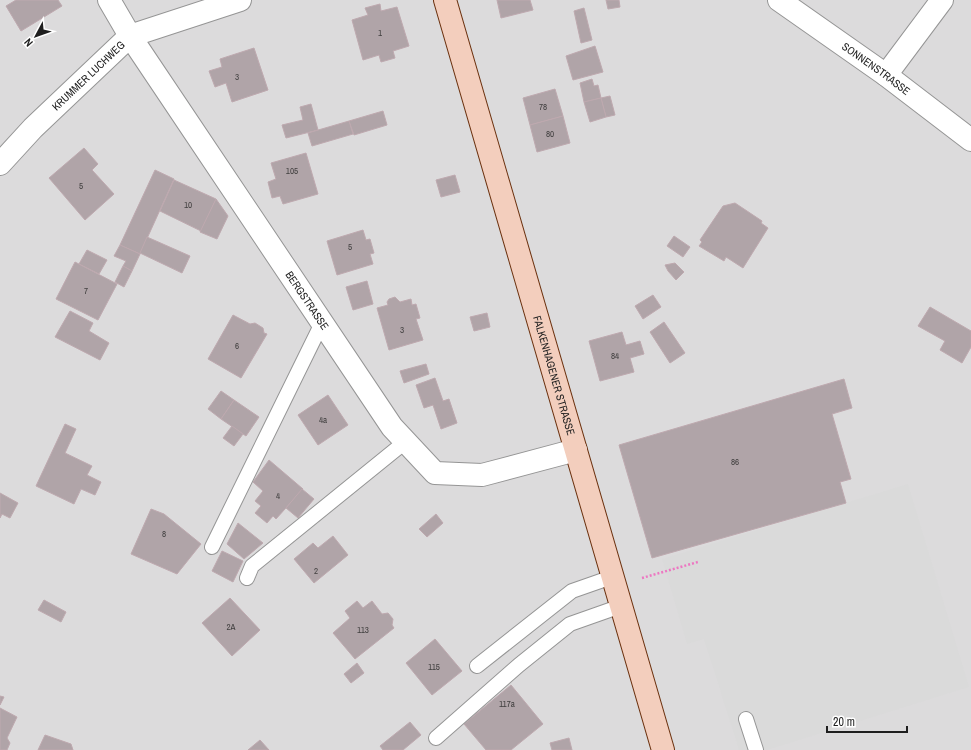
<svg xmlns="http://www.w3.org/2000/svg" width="971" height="750" font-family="'Archivo Narrow',sans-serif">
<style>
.residential{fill:#dcdbdc}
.parking{fill:#dadada}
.building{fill:#b0a4a8;stroke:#bea9af}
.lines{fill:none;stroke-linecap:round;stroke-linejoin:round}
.lane-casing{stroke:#959595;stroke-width:16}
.street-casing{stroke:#959595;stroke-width:24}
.secondary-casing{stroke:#6b310f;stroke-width:24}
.path{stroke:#ed77c2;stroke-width:2.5;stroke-dasharray:2 2;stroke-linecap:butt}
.lane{stroke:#fff;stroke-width:14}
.street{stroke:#fff;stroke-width:22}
.secondary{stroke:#f3cebd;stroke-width:22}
.labels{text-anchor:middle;stroke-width:3;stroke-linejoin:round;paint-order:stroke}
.number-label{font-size:9px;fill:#424040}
.street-label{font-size:11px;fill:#1e1e1e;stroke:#fff}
</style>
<rect width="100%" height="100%" fill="#eee5e6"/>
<rect class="residential" x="0" y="0" width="971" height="750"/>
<path class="parking" d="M908 484 969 687 767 750H739L704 639 687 644 662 559Z"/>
<g class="building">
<path d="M16 0H58L62 6 21 31 6 6Z"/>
<path d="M497 0H530L533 10 501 18Z"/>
<path d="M606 0H619L620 7 608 9Z"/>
<path d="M380 4 381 11 397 7 409 46 393 51 395 58 381 62 379 55 363 60 352 20 368 15 365 8Z"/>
<path d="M584 8 592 40 581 43 574 11Z"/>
<path d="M595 46 603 72 573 80 566 56Z"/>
<path d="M254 48 268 90 232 102 226 83 215 87 209 71 222 67 220 59Z"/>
<path d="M592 79 594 86 598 85 601 98 584 102 580 83Z"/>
<path d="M555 89 563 116 530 125 523 98Z"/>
<path d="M610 96 615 115 606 117 601 98Z"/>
<path d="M601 98 606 117 590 122 584 102Z"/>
<path d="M311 104 318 130 286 138 282 125 303 120 300 107Z"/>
<path d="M383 111 387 125 354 135 349 121Z"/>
<path d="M563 116 570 143 537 152 530 125Z"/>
<path d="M349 121 353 134 312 146 308 133Z"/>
<path d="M84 148 98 164 92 170 114 194 85 220 49 178Z"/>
<path d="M306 153 318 194 283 204 280 196 272 198 268 182 276 179 271 163Z"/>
<path d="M155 170 174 179 140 254 120 245Z"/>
<path d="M455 175 460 192 441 197 436 180Z"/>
<path d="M174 180 216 199 201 231 160 211Z"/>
<path d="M216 199 228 216 217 239 200 232Z"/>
<path d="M735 203 762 221 761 223 768 228 743 268 726 257 724 261 699 246 702 242 700 240 723 206Z"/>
<path d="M363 230 366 240 370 239 374 253 370 254 373 264 337 275 327 241Z"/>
<path d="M674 236 690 247 683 257 667 246Z"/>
<path d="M147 237 190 256 182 273 140 253Z"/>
<path d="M120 245 140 254 132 271 123 266 126 261 114 256Z"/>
<path d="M87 250 107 260 99 274 79 264Z"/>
<path d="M75 262 117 284 98 320 56 299Z"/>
<path d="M675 263 684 272 676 280 668 271 665 265Z"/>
<path d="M123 266 132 271 124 287 115 282Z"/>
<path d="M367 281 373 304 353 310 346 287Z"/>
<path d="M653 295 661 307 643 319 635 306Z"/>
<path d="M395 297 400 302 411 299 412 305 416 304 420 318 416 319 423 340 389 350 377 308 388 305 387 302 389 299Z"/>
<path d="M930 307 971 331V347L962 363 940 350 945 341 918 326Z"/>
<path d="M70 311 93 323 89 331 109 343 100 360 55 337Z"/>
<path d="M487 313 490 327 474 331 470 317Z"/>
<path d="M233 315 250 324 255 323 263 328 264 333 267 334 241 378 208 359Z"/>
<path d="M664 322 685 353 670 363 650 332Z"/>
<path d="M622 332 626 345 640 341 644 354 630 358 634 372 600 381 589 341Z"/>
<path d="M426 364 429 374 404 383 400 371Z"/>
<path d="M435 378 443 401 449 399 457 423 441 429 433 405 424 408 416 385Z"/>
<path d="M844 379 852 408 832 414 851 479 840 482 846 503 652 558 619 445Z"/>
<path d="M221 391 234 400 221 419 208 409Z"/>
<path d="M328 395 348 425 318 445 298 415Z"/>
<path d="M234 400 259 417 246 436 221 419Z"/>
<path d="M65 424 76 429 65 453 92 466 87 475 101 482 95 495 81 489 74 504 36 486Z"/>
<path d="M232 426 243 434 234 446 223 438Z"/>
<path d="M269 460 303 489 276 519 273 516 267 523 255 513 261 506 255 501 263 491 253 482Z"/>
<path d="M302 489 314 499 298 518 286 508Z"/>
<path d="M0 493 18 503 10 518 2 514 0 518Z"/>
<path d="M151 509 164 514 201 544 177 574 131 554Z"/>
<path d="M436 514 443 523 427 537 419 529Z"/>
<path d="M238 523 263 543 244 559 227 544Z"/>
<path d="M333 536 348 555 314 583 294 559 313 543 318 548Z"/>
<path d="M222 551 243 561 233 582 212 571Z"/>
<path d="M230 598 260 630 232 656 202 623Z"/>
<path d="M44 600 66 612 61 622 38 610Z"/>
<path d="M357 601 363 608 372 601 382 614 388 613 393 619 392 625 394 628 355 659 333 633 350 618 345 611Z"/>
<path d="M435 639 462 671 432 695 406 663Z"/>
<path d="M357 663 364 673 351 683 344 674Z"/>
<path d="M511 685 543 724 511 750H486L464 724Z"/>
<path d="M0 696 4 697 0 705Z"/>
<path d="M0 708 17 717 7 738 10 743 7 750H0Z"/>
<path d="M410 722 421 735 403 750H383L380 746Z"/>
<path d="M45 735 71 744 73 750H38Z"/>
<path d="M569 738 572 750H552L550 743Z"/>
<path d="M260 740 269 750H248Z"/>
</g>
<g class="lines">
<defs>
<g id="lane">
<path d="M212 547 322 323"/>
<path d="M247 578 252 566 405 442"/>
<path d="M477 666 572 591 612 577"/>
<path d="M746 719 756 750"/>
<path d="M436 738 519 665 570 624 621 606"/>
</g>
<g id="street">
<path id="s1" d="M109 0 130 36 392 427 435 473 482 475 576 450"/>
<path id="s2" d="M779 0 886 75 971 140"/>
<path d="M886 75 942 0"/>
<path id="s3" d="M0 164 33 128 130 36 240 0"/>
</g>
<g id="secondary">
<path id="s4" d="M445 0 663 750"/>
</g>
</defs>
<use href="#lane" class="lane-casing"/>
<use href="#street" class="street-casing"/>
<use href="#secondary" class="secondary-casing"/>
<path class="path" d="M642 578 698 562"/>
<use href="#lane" class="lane"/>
<use href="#street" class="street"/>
<use href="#secondary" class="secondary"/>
</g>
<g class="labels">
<g class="number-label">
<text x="380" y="36">1</text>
<text x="237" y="80">3</text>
<text x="543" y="110">78</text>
<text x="550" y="137">80</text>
<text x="292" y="174">105</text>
<text x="81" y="189">5</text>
<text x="188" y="208">10</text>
<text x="350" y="250">5</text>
<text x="86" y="294">7</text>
<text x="402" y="333">3</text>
<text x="237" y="349">6</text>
<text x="615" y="359">84</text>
<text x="323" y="423">4a</text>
<text x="735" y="465">86</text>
<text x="278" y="499">4</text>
<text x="164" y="537">8</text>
<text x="316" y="574">2</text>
<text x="231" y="630">2A</text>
<text x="363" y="633">113</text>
<text x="434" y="670">115</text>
<text x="507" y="707">117a</text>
</g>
<g class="street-label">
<text dy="4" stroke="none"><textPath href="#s2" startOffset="119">SONNENSTRASSE</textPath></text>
<text dy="4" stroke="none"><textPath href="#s3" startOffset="125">KRUMMER LUCHWEG</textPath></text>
<text dy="4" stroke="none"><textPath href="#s1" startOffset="360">BERGSTRASSE</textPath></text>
<text dy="4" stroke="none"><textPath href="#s4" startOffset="391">FALKENHAGENER STRASSE</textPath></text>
</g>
</g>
<g transform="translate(36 36) rotate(229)" stroke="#ffffff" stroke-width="3" paint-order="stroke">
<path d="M0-3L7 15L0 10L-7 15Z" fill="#1e1e1e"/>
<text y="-6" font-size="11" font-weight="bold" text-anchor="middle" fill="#1e1e1e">N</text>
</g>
<path d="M827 726v6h80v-6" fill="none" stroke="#1e1e1e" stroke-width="2"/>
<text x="833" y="726" font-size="12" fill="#1e1e1e" stroke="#ffffff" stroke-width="3" paint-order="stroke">20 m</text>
</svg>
